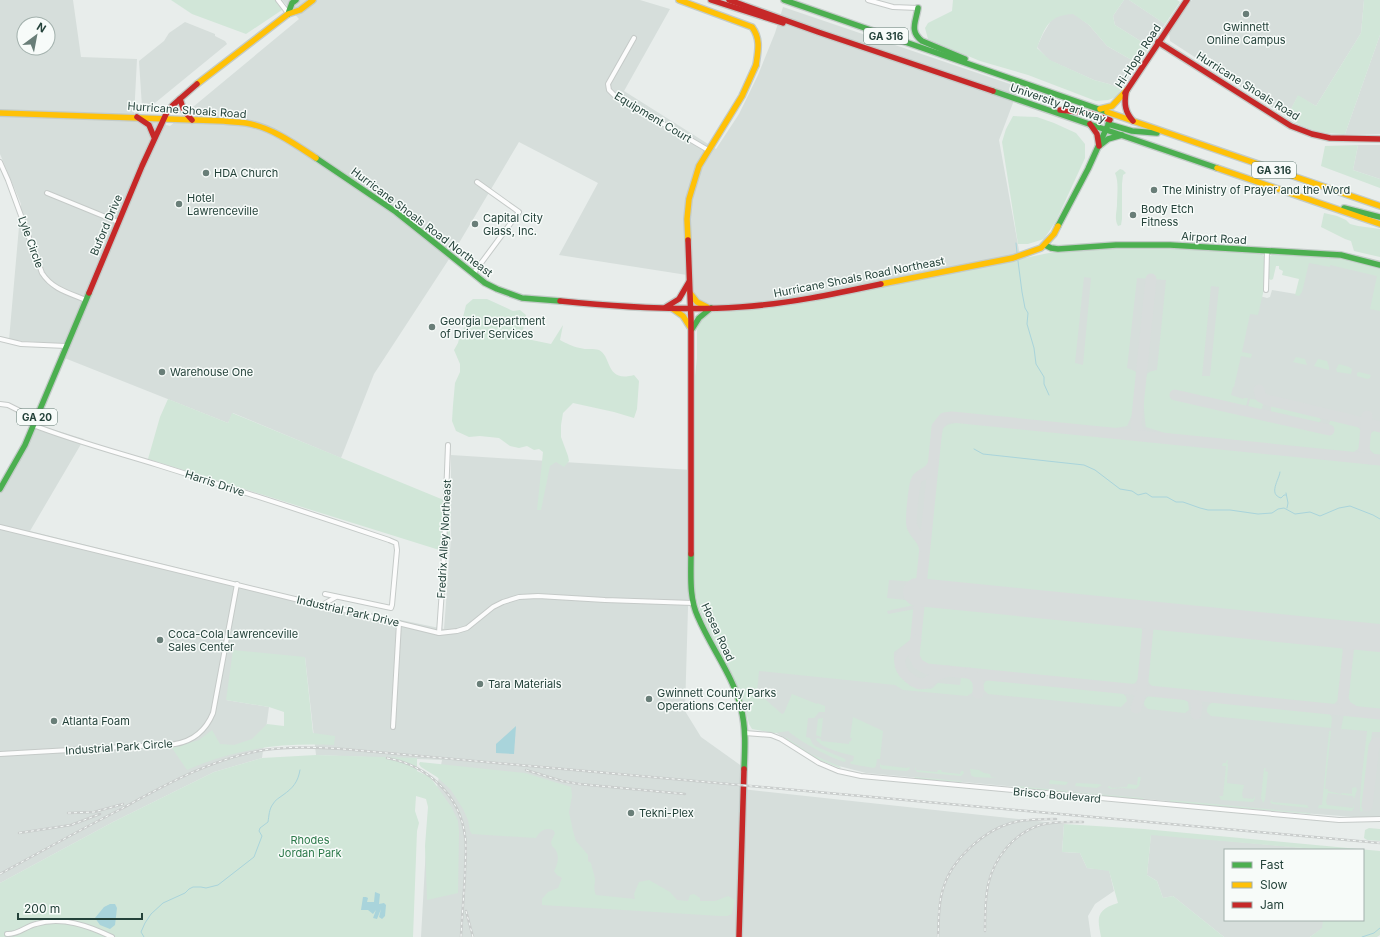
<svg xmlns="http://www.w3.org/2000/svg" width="1380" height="937" font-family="Inter,sans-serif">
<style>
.built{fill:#d6dedb;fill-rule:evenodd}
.green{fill:#d1e6d8;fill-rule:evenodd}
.water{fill:#a9d4db}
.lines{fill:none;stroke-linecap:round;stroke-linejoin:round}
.stream{stroke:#a9d4db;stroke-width:1}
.taxiway{stroke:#d8dddc;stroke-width:11}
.runway{stroke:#d8dddc;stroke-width:28}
.street-casing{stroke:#c5cac8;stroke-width:6}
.fast-casing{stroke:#c3cbc8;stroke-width:8}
.slow-casing{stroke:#c3cbc8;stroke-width:8}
.jam-casing{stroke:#c3cbc8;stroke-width:8}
.street{stroke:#fcfcfc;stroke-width:4}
.fast{stroke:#4caf50;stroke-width:5.5}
.slow{stroke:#ffc107;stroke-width:5.5}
.jam{stroke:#c62828;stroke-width:5.5}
.rail-casing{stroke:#c9cdcc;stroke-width:2.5}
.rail{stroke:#f7fbf9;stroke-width:1;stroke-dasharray:3;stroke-linecap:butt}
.poi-dot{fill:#697e78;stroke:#f7fbf9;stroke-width:1.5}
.labels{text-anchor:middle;stroke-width:3;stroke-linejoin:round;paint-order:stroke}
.shield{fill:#f7fbf9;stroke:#637a73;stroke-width:1}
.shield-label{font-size:10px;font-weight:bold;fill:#24423a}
.poi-label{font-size:11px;fill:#24423a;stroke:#f7fbf9;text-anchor:start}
.street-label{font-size:11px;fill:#24423a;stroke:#f7fbf9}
.park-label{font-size:11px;fill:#2d7a4b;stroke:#f7fbf9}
</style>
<rect width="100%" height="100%" fill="#e8edeb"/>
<g class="built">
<path d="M0 0H73L81 57 137 59 134 117 170 126 299 19 282 0H640L670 9 624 91 716 149 739 114 758 75 775 33 783 7 1019 87 999 140 1020 256 784 302 690 306 687 275 559 255 598 183 519 142 453 253 374 374 341 458 233 413 228 423 62 357 66 344 9 340 21 204 0 154ZM24 24H48V48H24Z"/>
<path d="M1124 0H1129L1165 24 1150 47 1115 25 1113 16Z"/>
<path d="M1192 0H1364L1361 33 1316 106 1298 96 1287 117 1170 41 1169 32Z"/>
<path d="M1073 13 1089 25 1107 46 1137 63 1121 89 1109 84 1094 80 1049 60 1037 47 1043 34 1052 19 1062 14Z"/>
<path d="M185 22 215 34V36L225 41 227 44 150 107H142L139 61 164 41 169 33Z"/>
<path d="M1380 35V134H1345Z"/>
<path d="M1358 145H1380V179L1353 170Z"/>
<path d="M1103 253 1267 298 1270 297 1272 290 1296 294 1305 259 1380 272V819L1265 810 866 773 831 764 810 754 775 732 752 727 750 314 1036 261Z"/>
<path d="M36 424 84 439 30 531 329 605 444 629 451 537V455L692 470 685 711 701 737 743 767 742 789 1064 824 1062 852 1080 853 1087 868 1109 870 1114 891 1095 904 1088 916 1091 937H421L426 847 442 760 316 755 305 657 226 700 269 707 262 758 214 772 113 822 0 883V489Z"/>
<path d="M1151 834 1327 850H1225V920H1323V928L1310 937H1224L1173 896 1163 898 1157 881 1147 875Z"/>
</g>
<g class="green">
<path d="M171 0H280L285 8 246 34 192 14Z"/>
<path d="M953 0H1124L1113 16 1115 25 1150 47 1137 63 1107 46 1089 25 1073 14C1049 15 1045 27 1037 48L1050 60 1094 80 1109 84 1121 89 1117 97 1108 100 1096 101 1028 75 980 61 928 39 925 28 928 23 952 11Z"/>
<path d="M1129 0H1177L1180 2 1165 24Z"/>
<path d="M1364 0H1380V35L1345 134C1323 134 1305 130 1287 117L1298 95 1316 106 1361 33Z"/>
<path d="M1013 116 1037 117 1054 123 1076 133 1085 144V158L1056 221 1044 239 1028 244H1018L1002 142 1006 129Z"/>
<path d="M1358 145 1353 170 1380 179V188L1321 166 1325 146Z"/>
<path d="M1120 169 1123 170 1126 173 1123 175 1122 184V219L1121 225 1118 226C1114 219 1117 211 1117 204 1117 194 1119 182 1115 173Z"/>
<path d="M1324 213 1337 216 1346 220 1350 224 1358 226 1380 229V257L1354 251 1351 241 1345 239 1321 227Z"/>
<path d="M1151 246 1261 253 1264 256V289L1258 315 1250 314 1242 352 1252 354 1251 358 1241 356 1234 387H1233L1231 395 1243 399 1244 398H1248L1246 407 1177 392 1172 398 1254 416 1256 410 1248 407 1250 399 1259 400 1263 404 1260 417 1328 434 1330 427H1332L1329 424 1331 419C1336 418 1340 420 1344 421 1361 425 1366 432 1358 449L1352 453 1344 452 1187 437 1165 433 1146 427C1144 417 1142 385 1146 376 1148 371 1153 371 1157 370L1166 280 1137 278 1127 368C1133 370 1137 371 1138 377L1134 410 1127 426 1115 428 1085 427 951 413C928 416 931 445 929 463L912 479 907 527 921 545 917 582 889 580 887 598 915 601 914 605 887 611 888 614 915 609 912 639 894 652C892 669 905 685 922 688 924 688 928 689 931 689 934 688 936 684 938 683L960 685 961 678C967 675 974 676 975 683 976 687 974 690 972 693L967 696 903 690 895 685 759 671 757 692 782 714 784 713 792 694 817 704V703L825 706V712H819L814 718H808L806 737 810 738 812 743 815 746 845 759 846 761 844 762C825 755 806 745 789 732V731L774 733 752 729 749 724C746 712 744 700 739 689 723 656 701 626 695 590L693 440 695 376 697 358V330L701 320 707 314 715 312 758 309 815 300 1049 253 1085 249ZM1084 277 1091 278 1083 365 1075 363ZM1211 286 1219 287 1210 376H1202Z"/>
<path d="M1273 254 1342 258 1380 269V311L1370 309 1377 276 1330 265V267L1309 263 1302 292 1299 296 1295 295 1299 279 1282 275 1283 271 1279 269V266H1276L1273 279 1271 280 1269 279V257Z"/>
<path d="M473 299H487L513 311 520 310 526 315 525 322 522 334 527 339 551 344 563 325 560 340C566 343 573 347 580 348 586 350 594 348 599 350 612 356 605 383 634 375L639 381 637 409 634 418 614 412 573 403 563 413 561 425V437L568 456 569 461 564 467 556 462 550 466 541 510H537L543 452 539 449 534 450 527 446 519 448 510 446 499 438 480 436 469 437 456 431 452 421 453 405 455 383 460 372V364L454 350 458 343 461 331 468 324 463 317 466 305Z"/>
<path d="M1296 357 1305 359 1307 365 1293 362Z"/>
<path d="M1318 359 1327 361 1329 367V370L1314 366Z"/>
<path d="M1339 364 1349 367 1352 369 1351 374 1337 372 1336 369Z"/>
<path d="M1359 372 1371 375 1370 378 1367 379 1357 376V373Z"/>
<path d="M168 399 228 423 232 413 451 503 449 553 148 459 160 417Z"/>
<path d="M1274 405 1315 414 1319 415 1321 421 1317 423 1271 413V407Z"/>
<path d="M980 423 1380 463V628L934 584 927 579 925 571 937 460 943 429C948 420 971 423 980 423Z"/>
<path d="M1380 429V456C1363 453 1364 431 1380 429Z"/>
<path d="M929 602 1136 623 1141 626 1143 632 1138 679 1135 683 1130 685 924 664 919 659 918 654 922 610 924 606Z"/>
<path d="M1159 625 1341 643 1344 647 1338 700 1334 704 1329 705 1153 687 1149 683 1146 678 1151 633 1153 628Z"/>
<path d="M1356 645 1380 647V710L1354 707 1348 701 1352 648Z"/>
<path d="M233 650 305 657 313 733 335 736 334 745C279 743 237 748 187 770L172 748 199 740 212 730 220 744 234 745 252 739 267 724 284 726V712L269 707 226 700Z"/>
<path d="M991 679 1122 692 1126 697 1127 701 1121 707 988 694 984 690 983 685 986 681Z"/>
<path d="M1151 695 1182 697 1188 702 1189 710 1185 713 1148 709 1144 705C1144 700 1146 697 1151 695Z"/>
<path d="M1215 701 1329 712 1332 718 1331 728 1211 716 1207 712C1206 707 1210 703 1215 701Z"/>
<path d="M1344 714 1380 717V732H1372L1363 810 1361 812C1357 806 1366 744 1367 731L1341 729Z"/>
<path d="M853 717 883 731 880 759H877L876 766 874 768 851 764 850 762 853 761 854 756C842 753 824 749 816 740L817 738 821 739V741L849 744V742L851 741 852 738H850Z"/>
<path d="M823 718 821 737 816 735 818 719Z"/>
<path d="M1329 731H1331L1325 789H1328V791L1341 794 1342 793 1352 794V788L1356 787 1357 790 1354 799 1353 796 1328 793 1326 801 1327 805 1353 808 1354 804V808L1352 811 1318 808 1319 805H1322Z"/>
<path d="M785 738H787L811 754 841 767 840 768 814 758Z"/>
<path d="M316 755 417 758V771L430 777 436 785 452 808 458 821 459 832 458 893 427 900 425 846 428 807 426 799 416 796 415 811 419 823 417 831 413 937H0V883L113 822 214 772 262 758Z"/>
<path d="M1227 760H1228L1227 764H1228L1227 783 1244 785 1242 794 1243 798 1253 799 1255 796V799L1253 802 1221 800 1219 796H1223L1226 766H1222L1223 763H1226Z"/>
<path d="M420 762 525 773 571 787 572 796 569 812 573 831 576 841 588 855V861L591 863C592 868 594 874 595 879 595 884 593 889 596 895L635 899 634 894 639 882 649 880 670 892 677 900 688 901 690 895 694 894 700 898V901H715L728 896 735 900 732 914 727 916H720L542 905V899L548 892 558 888 562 878 557 875 554 871C559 862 560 852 552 846L551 842 555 833 553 830C545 827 540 831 536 838L472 834 470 831 468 820 463 809 451 790 437 777 421 767 419 764Z"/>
<path d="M880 763 881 765 906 768 910 767 909 770 906 771 882 769 880 767Z"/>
<path d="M916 767V770L937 772 938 770H941L942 772 960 774 961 771H963L964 773 961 776 917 772 915 769Z"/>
<path d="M1264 768H1266L1265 771 1268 772 1265 800 1263 803 1261 798Z"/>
<path d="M970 769 979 770 984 773 990 774 991 777 997 778 974 777 971 775Z"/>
<path d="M915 777 961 781 962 782 914 779Z"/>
<path d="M1138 777H1141L1139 786 1136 789 1121 788 1111 789 1107 787 1110 786 1111 788 1127 787 1128 784 1137 785Z"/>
<path d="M1050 780H1051L1068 782 1066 785 1049 784Z"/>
<path d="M1076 783 1098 784 1102 785 1097 788 1075 786Z"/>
<path d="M1015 786 1068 791 1067 793 1015 788Z"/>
<path d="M1074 792 1143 798 1145 800 1074 793Z"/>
<path d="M1273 799 1272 802 1307 805 1309 808 1272 804 1270 802Z"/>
<path d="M1171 800 1310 813 1311 814 1169 802Z"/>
<path d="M1064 824 1144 829 1380 851V935L1377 937H1310L1322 928 1323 920H1363V850H1327L1151 835 1147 875 1157 881 1163 898 1173 896 1224 937H1101C1097 917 1096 910 1118 903L1109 871 1087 868 1080 853 1062 852Z"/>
<path d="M1369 828 1380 829V841L1367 840 1364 838 1365 830Z"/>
</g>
<g class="water">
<path d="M516 726 514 754 496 753V744Z"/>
<path d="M375 892 380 894 379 904 384 903 386 905 385 916 382 919 379 917 381 909 377 919 373 918 376 910 373 914 368 910H361L363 897H366L368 898 367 902H374Z"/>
<path d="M110 904H115L117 908 115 925 110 929 100 925 95 918 104 907Z"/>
</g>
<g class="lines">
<g class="stream">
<path d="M1016 243 1017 253"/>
<path d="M1018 261 1022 292 1025 308 1028 313 1027 324 1034 348 1036 364 1044 377V384L1049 395"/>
<path d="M974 449 983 454 1084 465 1095 470 1120 489 1132 491 1138 495 1146 493 1152 497H1167L1176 502H1183L1200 508 1208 510H1230L1258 514 1272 513 1278 509 1284 508 1295 514 1310 512 1320 516 1339 508 1350 506 1373 515 1380 519"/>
<path d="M1280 472C1279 480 1268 494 1281 498L1284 495H1286"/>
<path d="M1286 493 1288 503 1287 508"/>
<path d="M144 937 141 932 145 923 151 914 163 903 185 893 189 889 193 887H201L206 888 218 885 254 857 262 836 259 831 260 828 268 822C269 816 269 809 273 804 275 800 279 798 283 795 293 788 298 782 300 770"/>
<path d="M1362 937 1374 933 1380 928"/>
</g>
<g class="taxiway">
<path d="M1259 390 1261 397 1267 400 1380 427"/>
<path d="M1175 395 1329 430"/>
<path d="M1367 416 1364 449 1366 454 1371 459"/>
<path d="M1145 436 1139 432 1136 426 1151 279"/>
<path d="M1380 460 952 417 944 418 937 427 914 656 918 664 927 669 1380 714"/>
<path d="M924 547C923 538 914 534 912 526 910 521 914 486 916 481 919 473 930 474 933 464"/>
<path d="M1134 613C1142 616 1146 619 1148 628"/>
<path d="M1334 633 1344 639 1348 648"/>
<path d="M916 640C913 648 902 650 900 659 899 664 901 669 904 673 926 697 930 674 948 671"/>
<path d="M969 673C978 677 979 683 978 693"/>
<path d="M1187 695 1195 699 1197 707 1196 714"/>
<path d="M1136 708 1142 690 1148 628C1151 620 1156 617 1164 616"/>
<path d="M1354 711 1346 706 1343 699 1349 644 1356 638 1363 636"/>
<path d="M1367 806 1374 746 1376 743H1380"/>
</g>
<path class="runway" d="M917 592 1380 638"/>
<defs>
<g id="street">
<path d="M278 0 288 13"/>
<path d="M868 0 893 7 918 8"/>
<path d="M634 38 608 84 609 90 614 95 708 150"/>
<path d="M0 162 8 180 42 273C52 289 69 293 86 300"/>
<path d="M47 193 118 222"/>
<path d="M473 274 519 212 477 182"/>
<path d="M1266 290 1267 251"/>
<path d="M0 339 21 344 66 346"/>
<path d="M0 404 8 405 36 419"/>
<path d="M33 425C74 441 116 452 158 465 235 489 312 514 389 540L396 543 397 550 392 605 391 608 325 594"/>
<path d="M0 527 299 600 353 612 439 633 457 631 467 628 493 607 503 602 519 597 538 596 605 600 693 603"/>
<path d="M322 605 336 597"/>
<path d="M439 633 443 575 448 445"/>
<path d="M393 727 399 623"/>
<path d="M745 733 771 735 781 739 819 763 838 771 861 776 1339 820 1380 819"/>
<path d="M0 754 175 744C193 741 206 730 213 713L237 584"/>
<path d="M7 934C18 935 26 926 36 924 62 916 89 926 112 937"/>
</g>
<g id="fast">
<path d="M784 0 1107 112"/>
<path d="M918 8C916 22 909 31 922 41L965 59"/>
<path d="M288 14 292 3 296 0"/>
<path d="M993 91 1217 168"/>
<path d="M1108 124 1132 131 1157 133"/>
<path d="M1099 146 1108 139 1122 135"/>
<path d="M316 158 396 212 485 283 497 289 522 298 560 301"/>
<path d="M1344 208 1380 217"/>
<path d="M1058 226 1088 169 1107 127"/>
<path d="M1045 245 1051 248 1058 249 1116 245H1170L1341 255 1380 265"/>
<path d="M692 329 699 318 711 308"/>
<path d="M0 489 25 445 89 293"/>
<path d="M691 554C691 575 689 598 698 617 711 648 733 675 741 708 746 728 745 748 744 769"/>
</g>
<g id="slow">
<path d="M679 0 752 27C761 39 758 51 756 65"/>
<path d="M197 84 288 14 300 10 313 0"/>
<path d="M1100 109 1112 106 1127 90"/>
<path d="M1107 112 1380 206"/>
<path d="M0 113 224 121C231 122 239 122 246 123 271 127 295 144 316 158"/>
<path d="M1217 168 1380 224"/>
<path d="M688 240 687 219 689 199 699 166 742 96 756 65"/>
<path d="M881 284 1013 258 1041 248 1054 234 1058 226"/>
<path d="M690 293 697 302 707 307"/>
<path d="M673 309 683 316 690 327"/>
</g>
<g id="jam">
<path d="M711 0 783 23"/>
<path d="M729 0 818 32 993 91"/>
<path d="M1158 42 1291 126 1312 134 1330 138 1380 139"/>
<path d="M1126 92C1124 104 1125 112 1133 121"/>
<path d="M1125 93 1187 0"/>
<path d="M180 99 184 111 192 120"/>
<path d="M1060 110 1089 113 1110 120"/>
<path d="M137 117 149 125 154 137"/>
<path d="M1090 124 1097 134 1099 146"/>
<path d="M688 240 691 320V554"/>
<path d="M89 293 142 166 167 112 173 105 197 84"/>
<path d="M560 301C619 307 680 311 740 307 787 304 834 294 881 284"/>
<path d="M666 307 679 299 689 282"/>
<path d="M739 937 744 769"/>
</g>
</defs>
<use href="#street" class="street-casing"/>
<use href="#fast" class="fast-casing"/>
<use href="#slow" class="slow-casing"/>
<use href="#jam" class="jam-casing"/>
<use href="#street" class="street"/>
<use href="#fast" class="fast"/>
<use href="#slow" class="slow"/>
<use href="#jam" class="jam"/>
<defs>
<g id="rail">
<path d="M387 758C427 765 460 795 465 836 467 848 465 861 465 873 464 894 462 916 461 937"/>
<path d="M526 770 562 781 579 784 685 794"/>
<path d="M68 813 94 812 123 804"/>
<path d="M19 833 71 825 100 814"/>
<path d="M0 874C40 852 80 830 121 809 167 784 211 759 264 750 290 746 316 747 343 749L1380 843"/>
<path d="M466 911 473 937"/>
<path d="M985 931C985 916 985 900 988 885 994 858 1013 834 1040 825 1054 821 1069 822 1083 822"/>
<path d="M938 937C939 921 938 904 943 889 951 860 983 831 1011 823 1025 819 1041 819 1056 819"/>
</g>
</defs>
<use href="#rail" class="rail-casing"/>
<use href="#rail" class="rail"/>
</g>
<g class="poi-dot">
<circle cx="1246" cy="14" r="4"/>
<circle cx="206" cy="173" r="4"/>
<circle cx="1154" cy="190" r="4"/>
<circle cx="179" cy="204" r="4"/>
<circle cx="1133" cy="215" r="4"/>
<circle cx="475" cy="224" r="4"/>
<circle cx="432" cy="327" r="4"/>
<circle cx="162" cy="372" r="4"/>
<circle cx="160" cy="640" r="4"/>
<circle cx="480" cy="684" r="4"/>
<circle cx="649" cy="699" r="4"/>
<circle cx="54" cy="721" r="4"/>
<circle cx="631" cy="813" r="4"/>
</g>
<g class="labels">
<g class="shield">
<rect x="864" y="28" width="44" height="16" rx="3"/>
<rect x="1252" y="162" width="44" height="16" rx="3"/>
<rect x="17" y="409" width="40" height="16" rx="3"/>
</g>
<g class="shield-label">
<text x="886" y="40">GA 316</text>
<text x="1274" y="174">GA 316</text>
<text x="37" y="421">GA 20</text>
</g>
<g class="poi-label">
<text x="1246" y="31" text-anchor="middle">Gwinnett<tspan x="1246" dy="13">Online Campus</tspan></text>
<text x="214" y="177">HDA Church</text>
<text x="1162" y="194">The Ministry of Prayer and the Word</text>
<text x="187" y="202">Hotel<tspan x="187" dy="13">Lawrenceville</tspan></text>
<text x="1141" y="213">Body Etch<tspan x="1141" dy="13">Fitness</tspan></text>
<text x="483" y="222">Capital City<tspan x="483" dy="13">Glass, Inc.</tspan></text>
<text x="440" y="325">Georgia Department<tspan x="440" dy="13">of Driver Services</tspan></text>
<text x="170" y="376">Warehouse One</text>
<text x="168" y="638">Coca-Cola Lawrenceville<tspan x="168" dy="13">Sales Center</tspan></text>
<text x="488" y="688">Tara Materials</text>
<text x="657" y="697">Gwinnett County Parks<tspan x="657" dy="13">Operations Center</tspan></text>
<text x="62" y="725">Atlanta Foam</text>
<text x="639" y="817">Tekni-Plex</text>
</g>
<g class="street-label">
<text transform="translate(1138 56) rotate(-57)" y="4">Hi-Hope Road</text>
<text transform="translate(1248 86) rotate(32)" y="4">Hurricane Shoals Road</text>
<text transform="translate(1058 103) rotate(19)" y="4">University Parkway</text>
<text transform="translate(187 110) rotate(4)" y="4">Hurricane Shoals Road</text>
<text transform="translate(653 117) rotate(31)" y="4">Equipment Court</text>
<text transform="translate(422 222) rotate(37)" y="4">Hurricane Shoals Road Northeast</text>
<text transform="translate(106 225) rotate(-67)" y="4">Buford Drive</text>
<text transform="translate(1214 238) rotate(4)" y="4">Airport Road</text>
<text transform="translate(31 242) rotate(70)" y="4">Lyle Circle</text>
<text transform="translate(859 277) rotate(-11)" y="4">Hurricane Shoals Road Northeast</text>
<text transform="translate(215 483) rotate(18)" y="4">Harris Drive</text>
<text transform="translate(444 539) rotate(-87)" y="4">Fredrix Alley Northeast</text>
<text transform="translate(348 611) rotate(13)" y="4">Industrial Park Drive</text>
<text transform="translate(718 632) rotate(65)" y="4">Hosea Road</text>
<text transform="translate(119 747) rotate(-4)" y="4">Industrial Park Circle</text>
<text transform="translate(1057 795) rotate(5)" y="4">Brisco Boulevard</text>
</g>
<g class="park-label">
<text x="310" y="844">Rhodes<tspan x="310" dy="13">Jordan Park</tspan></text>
</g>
</g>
<rect x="1224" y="849" width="140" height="72" fill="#f7fbf9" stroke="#a3b1ad"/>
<rect x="1232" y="862" width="20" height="6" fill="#4caf50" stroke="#a3b1ad"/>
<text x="1260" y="869" font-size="12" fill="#24423a">Fast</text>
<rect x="1232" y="882" width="20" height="6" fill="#ffc107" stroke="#a3b1ad"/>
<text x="1260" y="889" font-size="12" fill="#24423a">Slow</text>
<rect x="1232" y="902" width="20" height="6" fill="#c62828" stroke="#a3b1ad"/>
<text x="1260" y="909" font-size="12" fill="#24423a">Jam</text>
<g transform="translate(36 36) rotate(32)"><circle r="19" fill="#f7fbf9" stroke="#a3b1ad"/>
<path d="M0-3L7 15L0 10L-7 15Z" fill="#697e78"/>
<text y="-6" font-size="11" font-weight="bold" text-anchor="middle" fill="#24423a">N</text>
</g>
<path d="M18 913v6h124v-6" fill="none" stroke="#24423a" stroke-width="2"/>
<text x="24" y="913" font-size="12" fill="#24423a" stroke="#f7fbf9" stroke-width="3" paint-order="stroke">200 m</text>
</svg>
